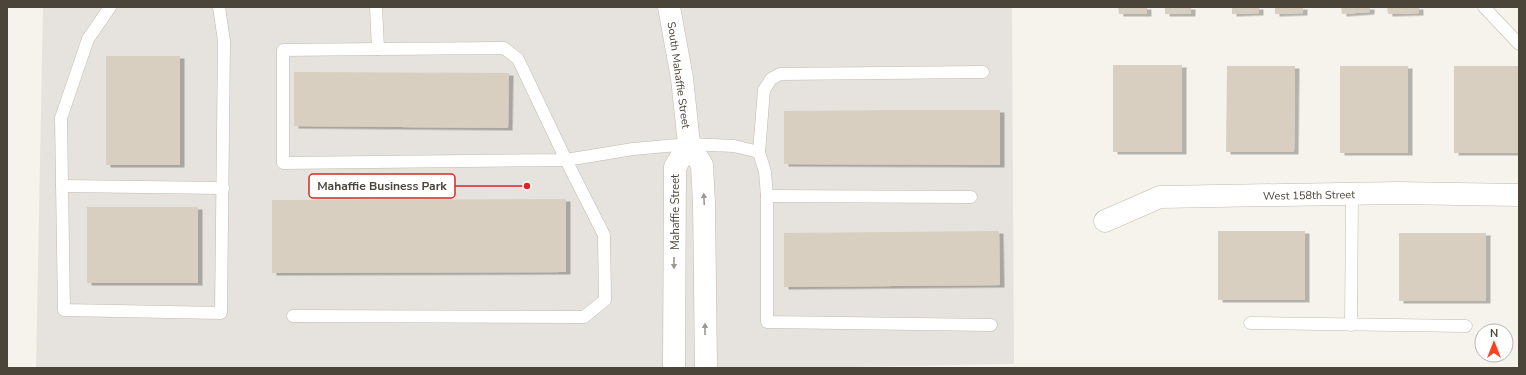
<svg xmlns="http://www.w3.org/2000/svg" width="1526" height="375" font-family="'Nunito Sans',sans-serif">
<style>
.industrial{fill:#e6e2dd}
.building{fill:#d8cfc1;filter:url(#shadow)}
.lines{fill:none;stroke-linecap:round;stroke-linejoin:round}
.service-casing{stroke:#c2bbae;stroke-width:13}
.minor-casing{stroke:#c2bbae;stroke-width:23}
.tertiary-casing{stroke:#c2bbae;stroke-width:23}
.service{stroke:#fff;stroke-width:12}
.minor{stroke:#fff;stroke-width:22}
.tertiary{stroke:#fff;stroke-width:22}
.oneway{fill:#9c9892}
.labels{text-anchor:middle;stroke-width:4;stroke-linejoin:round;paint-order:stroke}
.street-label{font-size:11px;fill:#4b4439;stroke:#fff}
.leader{fill:none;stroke:#d62828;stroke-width:1.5}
.callout-dot{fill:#d62828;stroke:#fff;stroke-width:1.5}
.callout{fill:#fff;stroke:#d62828;stroke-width:1.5}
.callout-label{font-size:12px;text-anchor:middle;font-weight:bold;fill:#4b4439}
</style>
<defs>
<filter id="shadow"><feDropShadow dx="4.5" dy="2.5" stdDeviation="0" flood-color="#0004"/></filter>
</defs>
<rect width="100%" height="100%" fill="#f6f3ec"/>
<path class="industrial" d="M43 7H1012L1014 364 794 368H36Z"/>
<g class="building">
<path d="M1118 7H1147V14H1119Z"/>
<rect x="1165" y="7" width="26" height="7"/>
<path d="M1232 7H1259V13L1232 14Z"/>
<path d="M1275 7H1303V13L1275 14Z"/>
<path d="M1341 7H1370V12L1342 14Z"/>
<path d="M1387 7H1419V13L1388 14Z"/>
<rect x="106" y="56" width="74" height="109"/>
<rect x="1113" y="65" width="69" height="87"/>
<path d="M1227 66H1295L1294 152H1226Z"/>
<rect x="1340" y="66" width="68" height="87"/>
<rect x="1454" y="66" width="65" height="87"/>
<path d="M294 72 509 73 508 128 294 126Z"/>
<path d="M898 110H1000V165L784 164V111Z"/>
<path d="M566 199V272L272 273V200Z"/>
<rect x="87" y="207" width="111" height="76"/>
<path d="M999 231 1000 285 784 287V233Z"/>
<rect x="1218" y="231" width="87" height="69"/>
<rect x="1399" y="233" width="87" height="68"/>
</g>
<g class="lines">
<defs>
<g id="service">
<path d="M110 7 88 39 61 118 64 310 221 313 224 41 219 7"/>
<path d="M1484 7 1519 44"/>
<path d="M378 49 283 50V163L566 160 633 149 689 144 734 146 759 152 765 172 767 196V322L991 325"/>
<path d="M759 152 764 90 771 79 780 74 983 72"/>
<path d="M62 186 223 188"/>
<path d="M767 196 971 197"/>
<path d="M293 316 584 317 605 300 604 235 566 160 518 59 504 48 378 49 376 7"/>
<path d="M1250 323 1466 326"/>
<path d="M1351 325 1352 194"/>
</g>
<path id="minor" d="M1105 221 1160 197 1397 193 1519 195"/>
<g id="tertiary">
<path d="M669 7 682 78 689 144 702 165 704 203 706 368"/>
<path d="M674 368 675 167 689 144"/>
</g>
</defs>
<use href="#service" class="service-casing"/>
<use href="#minor" class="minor-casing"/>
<use href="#tertiary" class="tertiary-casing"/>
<use href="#service" class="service"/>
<use href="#minor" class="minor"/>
<use href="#tertiary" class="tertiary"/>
</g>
<defs><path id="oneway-solid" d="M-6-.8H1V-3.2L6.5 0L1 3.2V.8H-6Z"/></defs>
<g class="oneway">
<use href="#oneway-solid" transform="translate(704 199) rotate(-93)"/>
<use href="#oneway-solid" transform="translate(674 263) rotate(90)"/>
<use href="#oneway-solid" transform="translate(705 329) rotate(-90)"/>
</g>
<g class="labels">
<g class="street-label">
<text transform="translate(679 75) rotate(82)" y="4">South Mahaffie Street</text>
<text transform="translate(1309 195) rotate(-1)" y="4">West 158th Street</text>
<text transform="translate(675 212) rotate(-90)" y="4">Mahaffie Street</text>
</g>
</g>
<path class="leader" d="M527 186L455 186"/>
<circle class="callout-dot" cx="527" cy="186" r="4"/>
<rect class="callout" x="309" y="174" width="146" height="24" rx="4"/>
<g class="callout-label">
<text x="382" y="190">Mahaffie Business Park</text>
</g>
<rect width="1526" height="375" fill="none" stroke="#4b4439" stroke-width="16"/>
<g transform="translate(1494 343)"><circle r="19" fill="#ffffff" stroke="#b7b4b0"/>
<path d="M0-3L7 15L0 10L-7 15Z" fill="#fc3f1d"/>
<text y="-6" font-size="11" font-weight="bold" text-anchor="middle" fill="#4b4439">N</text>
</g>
</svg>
